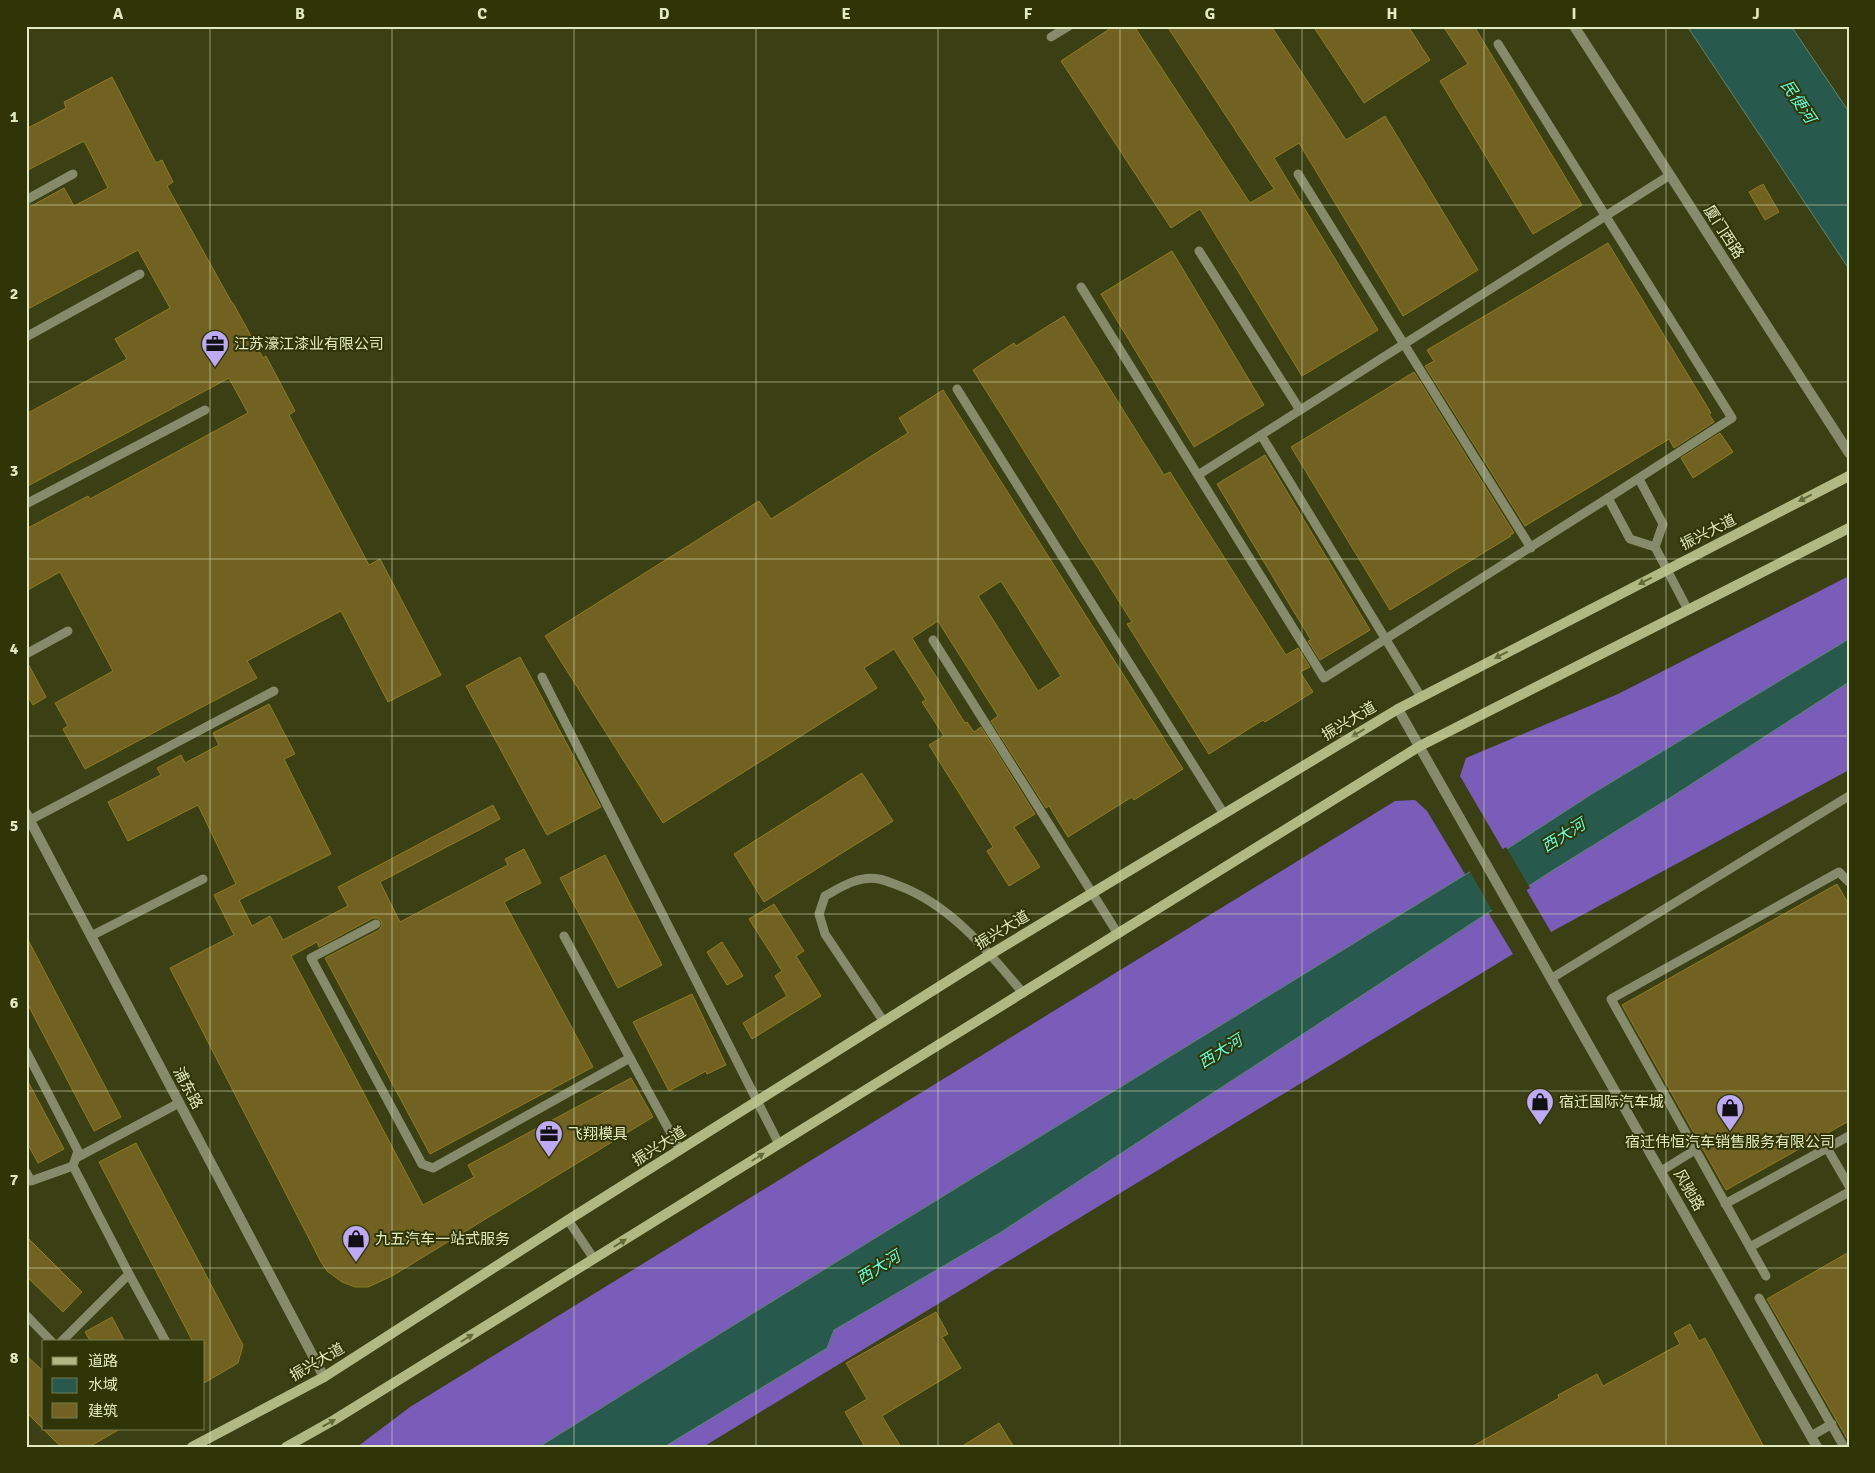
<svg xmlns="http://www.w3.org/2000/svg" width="1875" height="1473" font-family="Signika,'Noto Sans SC',sans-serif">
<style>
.forest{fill:#7a5cb9}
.water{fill:#27594d;stroke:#5f8470}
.pier{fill:#3a4014}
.building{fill:#716221;stroke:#8f7b20;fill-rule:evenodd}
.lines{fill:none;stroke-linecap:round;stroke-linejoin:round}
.service{stroke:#868c6b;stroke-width:9}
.minor{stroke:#868c6b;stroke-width:10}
.tertiary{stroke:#868c6b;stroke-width:10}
.secondary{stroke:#b0b983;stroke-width:10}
.oneway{fill:#636a39}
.grid{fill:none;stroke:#e2eac1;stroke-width:1;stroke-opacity:0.55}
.labels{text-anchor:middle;stroke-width:4;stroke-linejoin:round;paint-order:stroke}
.street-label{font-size:15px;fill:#e2eac1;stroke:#303507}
.poi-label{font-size:15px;fill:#e2eac1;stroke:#303507;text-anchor:start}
.water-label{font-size:16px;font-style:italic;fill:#64fddc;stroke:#303507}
.neatline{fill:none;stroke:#e2eac1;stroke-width:2}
.grid-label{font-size:16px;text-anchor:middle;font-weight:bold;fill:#e2eac1}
</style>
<rect width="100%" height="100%" fill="#3a4014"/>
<g class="forest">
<path d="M1849 576V770L1551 932 1460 776 1466 758 1618 694Z"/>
<path d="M1415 800 1427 811 1513 954 703 1447H357L410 1407 1395 801Z"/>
</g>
<g class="water">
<path d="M1687 26H1791L1849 112V269Z"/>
<path d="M1849 639V682L1676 794 1550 872 998 1234 834 1330 827 1348 664 1447H539L721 1333 1507 849 1595 792Z"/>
</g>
<path class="pier" d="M1506 847 1530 888 1493 912 1469 870Z"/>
<g class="building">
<path d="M1114 26H1134L1250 203 1274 189 1167 26H1271L1346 140 1385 116 1478 270 1403 316 1299 143 1274 158 1378 330 1302 376 1200 209 1171 228 1061 61Z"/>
<path d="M1313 26H1408L1430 60 1364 103Z"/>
<path d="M1443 26H1474L1582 205 1533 234 1440 81 1468 64Z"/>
<path d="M112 77 156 163 162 160 173 182 167 186 232 303H233L263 358 266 356 295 411 289 415 369 565 380 559 441 675 388 702 341 611 247 661 257 678 85 769 63 729 68 726 55 703 113 671 60 572 26 591V529L88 496 90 499 248 413 229 378 26 487V414L127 359 115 339 170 308 138 250 26 310V209L64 188 74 206 108 188 84 141 26 171V129L66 108 64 102Z"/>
<path d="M1763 184 1779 212 1765 220 1749 192Z"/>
<path d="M1608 243 1711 413 1709 414 1714 422 1674 448 1669 439 1525 526 1425 366 1434 361 1427 350Z"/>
<path d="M1172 251 1264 405 1194 447 1101 294Z"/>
<path d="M1064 316 1164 475 1170 472 1286 655 1298 648 1310 667 1300 672 1313 692 1265 722 1263 720 1209 754 1127 624 1132 622 973 370 1014 343 1016 346Z"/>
<path d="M1414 372 1514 533 1510 535 1511 536 1390 610 1291 447Z"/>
<path d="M943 390 1183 769 1134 800 1132 797 1068 837 1049 806 1046 808 991 721 998 716 938 621 912 638 965 723 967 722 974 732 981 727 1035 814 1014 827 1040 867 1009 886 987 851 993 847 929 745 944 736 922 702 926 700 894 649 864 668 877 688 663 823 545 636 759 501 771 519 908 433 899 418ZM1001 581 1061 676 1038 691 978 596Z"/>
<path d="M1720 433 1733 452 1693 478 1681 458Z"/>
<path d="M1265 455 1370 630 1320 660 1308 641 1311 640 1217 484Z"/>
<path d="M520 657 601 807 547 835 466 686Z"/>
<path d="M26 660 46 697 33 705 26 693Z"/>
<path d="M269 704 295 754 284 759 331 854 239 900 252 926 270 916 283 940 348 906 338 887 493 805 500 819 380 882 400 922 508 865 505 859 524 849 541 883 504 902 593 1067 430 1154 325 958 379 930 382 925 381 921 377 918H373L319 947 317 942 291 956 423 1205 474 1177 468 1165 631 1078 653 1117 392 1276 368 1287H355L342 1282 327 1271 321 1262 170 968 234 935 214 895 236 884 198 805 128 841 108 802 161 775 157 768 181 755 185 763 219 745 213 733Z"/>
<path d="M862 773 893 821 764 902 734 854Z"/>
<path d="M605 855 662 965 618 988 560 878Z"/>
<path d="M1837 884 1849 905V1121L1726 1190 1622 1005Z"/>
<path d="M774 904 804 951 796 956 821 996 752 1039 743 1023 787 996 775 976 782 971 749 919Z"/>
<path d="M26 936 121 1117 94 1131 26 1001Z"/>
<path d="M722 942 743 976 727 985 707 952Z"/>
<path d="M692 994 726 1065 707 1074 706 1071 669 1091 633 1022Z"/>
<path d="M26 1078 64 1149 38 1163 26 1141Z"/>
<path d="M136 1143 243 1345 238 1363 204 1383V1342H193L99 1162Z"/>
<path d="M26 1236 82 1292 63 1312 26 1276Z"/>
<path d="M1849 1252V1442L1767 1299Z"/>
<path d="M936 1312 948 1334 942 1337 961 1368 882 1416 901 1447H865L845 1412 867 1399 846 1363Z"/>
<path d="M112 1317 125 1342H91L85 1332Z"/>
<path d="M1690 1324 1699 1341 1705 1338 1764 1447H1471L1559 1398 1558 1395 1597 1374 1603 1386 1680 1344 1674 1333Z"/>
<path d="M26 1355 44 1372V1429H120L89 1447H64L57 1443 26 1412Z"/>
<path d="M999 1423 1014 1447H961Z"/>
</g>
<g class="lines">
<g class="service">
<path d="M1051 37 1069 26"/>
<path d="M1298 174 1531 548"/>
<path d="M26 200 73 174"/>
<path d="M1199 251 1300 410"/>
<path d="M1081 287 1324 678 1608 498 1732 418 1498 44"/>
<path d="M26 337 140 274"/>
<path d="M957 389 1224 814"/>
<path d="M1261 435 1421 697"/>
<path d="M1198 475 1670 175"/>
<path d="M1639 479 1663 524 1655 547"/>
<path d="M1608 498 1630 539 1655 547 1688 610"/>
<path d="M26 504 205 410"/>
<path d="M933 640 1118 934"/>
<path d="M26 654 68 631"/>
<path d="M542 677 779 1144"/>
<path d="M30 820 274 691"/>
<path d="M376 924 311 958 422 1164 433 1168 630 1058 680 1150"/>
<path d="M91 936 203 879"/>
<path d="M564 936 630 1058"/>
<path d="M1552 978 1849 796"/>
<path d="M884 1022 825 934 819 914 825 896C841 887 859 875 879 879 885 880 891 883 897 885 950 904 988 951 1023 993"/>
<path d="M26 1051 78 1151 73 1166 129 1274 61 1342"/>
<path d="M1827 1148 1849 1186"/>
<path d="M76 1158 179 1103"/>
<path d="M1661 1171 1695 1150"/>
<path d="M26 1172 31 1181 73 1166"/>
<path d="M1725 1204 1849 1136"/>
<path d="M568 1220 594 1259"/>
<path d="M1750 1247 1849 1192"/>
<path d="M129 1274 166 1342"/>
<path d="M1766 1276 1611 999 1839 872 1849 882"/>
<path d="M1759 1298 1844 1447"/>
<path d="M26 1315 52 1342"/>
<path d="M1811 1436 1832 1424"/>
</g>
<path class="minor" d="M1398 709 1817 1447"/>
<g class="tertiary">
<path d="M1574 26 1849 453"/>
<path d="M26 813 324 1377"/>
</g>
<g class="secondary">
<path d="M192 1447 324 1377 568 1220 991 954 1398 709 1849 476"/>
<path d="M286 1447 334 1420 1420 746 1849 528"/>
</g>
</g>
<defs><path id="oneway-solid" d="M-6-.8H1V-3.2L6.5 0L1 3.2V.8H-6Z" transform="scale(1.25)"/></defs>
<g class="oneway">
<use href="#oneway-solid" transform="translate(1805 498) rotate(153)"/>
<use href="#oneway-solid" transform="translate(1645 581) rotate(153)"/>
<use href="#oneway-solid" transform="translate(1501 655) rotate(153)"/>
<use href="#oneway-solid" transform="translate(1358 733) rotate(149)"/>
<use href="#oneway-solid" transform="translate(758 1157) rotate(-32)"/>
<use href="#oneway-solid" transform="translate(620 1243) rotate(-32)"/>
<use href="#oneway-solid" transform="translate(467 1338) rotate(-32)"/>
<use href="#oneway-solid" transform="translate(329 1423) rotate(-29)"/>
</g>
<path class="grid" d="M210 26V1447M392 26V1447M574 26V1447M756 26V1447M938 26V1447M1120 26V1447M1302 26V1447M1484 26V1447M1666 26V1447M26 205H1849M26 382H1849M26 559H1849M26 736H1849M26 914H1849M26 1091H1849M26 1268H1849"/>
<defs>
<symbol id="office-pin" viewBox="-11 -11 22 30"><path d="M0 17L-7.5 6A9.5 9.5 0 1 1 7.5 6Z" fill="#bea9f5" stroke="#303507"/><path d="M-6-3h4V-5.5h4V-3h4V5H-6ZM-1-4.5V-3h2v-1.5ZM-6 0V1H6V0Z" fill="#111"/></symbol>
<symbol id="shop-pin" viewBox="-11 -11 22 30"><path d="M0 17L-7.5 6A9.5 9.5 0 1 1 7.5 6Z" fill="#bea9f5" stroke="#303507"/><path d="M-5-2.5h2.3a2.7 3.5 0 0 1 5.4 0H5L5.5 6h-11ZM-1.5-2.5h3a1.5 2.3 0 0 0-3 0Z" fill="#111"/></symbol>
</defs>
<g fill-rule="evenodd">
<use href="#office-pin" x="199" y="328" width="32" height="43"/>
<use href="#shop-pin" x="1524" y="1086" width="32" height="43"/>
<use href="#shop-pin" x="1714" y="1092" width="32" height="43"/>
<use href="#office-pin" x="533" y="1118" width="32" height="43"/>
<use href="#shop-pin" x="340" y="1223" width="32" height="43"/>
</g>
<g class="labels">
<g class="street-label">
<text transform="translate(1724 232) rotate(57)" y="5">厦门西路</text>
<text transform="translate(1708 532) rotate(-27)" y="5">振兴大道</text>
<text transform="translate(1349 721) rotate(-31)" y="5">振兴大道</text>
<text transform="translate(1002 930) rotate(-31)" y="5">振兴大道</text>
<text transform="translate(188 1088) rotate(62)" y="5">浦东路</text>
<text transform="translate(659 1146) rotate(-32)" y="5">振兴大道</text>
<text transform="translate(1689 1190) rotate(60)" y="5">风驰路</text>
<text transform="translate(317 1362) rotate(-30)" y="5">振兴大道</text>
</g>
<g class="poi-label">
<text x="234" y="349">江苏濠江漆业有限公司</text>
<text x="1559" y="1107">宿迁国际汽车城</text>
<text x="568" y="1139">飞翔模具</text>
<text x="1730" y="1147" text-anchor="middle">宿迁伟恒汽车销售服务有限公司</text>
<text x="375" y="1244">九五汽车一站式服务</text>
</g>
<g class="water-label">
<text transform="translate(1799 101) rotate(56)" y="6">民便河</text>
<text transform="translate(1563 835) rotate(-32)" y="6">西大河</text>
<text transform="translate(1220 1051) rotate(-32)" y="6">西大河</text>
<text transform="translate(878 1267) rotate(-32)" y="6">西大河</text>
</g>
</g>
<rect width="1875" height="1473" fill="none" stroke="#303507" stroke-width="55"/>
<rect x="42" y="1340" width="162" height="90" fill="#303507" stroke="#777d51"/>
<rect x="52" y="1357" width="25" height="8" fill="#b0b983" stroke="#777d51"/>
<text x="88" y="1366" font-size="15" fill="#e2eac1">道路</text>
<rect x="52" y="1378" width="25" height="15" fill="#27594d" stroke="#777d51"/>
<text x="88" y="1390" font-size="15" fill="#e2eac1">水域</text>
<rect x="52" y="1403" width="25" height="15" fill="#716221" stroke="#777d51"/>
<text x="88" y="1416" font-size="15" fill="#e2eac1">建筑</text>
<rect x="28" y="28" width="1820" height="1418" class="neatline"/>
<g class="grid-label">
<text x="118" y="19">A</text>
<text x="300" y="19">B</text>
<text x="482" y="19">C</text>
<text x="664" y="19">D</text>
<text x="846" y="19">E</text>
<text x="1028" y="19">F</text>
<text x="1210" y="19">G</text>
<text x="1392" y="19">H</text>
<text x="1574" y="19">I</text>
<text x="1756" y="19">J</text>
<text x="14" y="122">1</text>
<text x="14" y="299">2</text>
<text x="14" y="476">3</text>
<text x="14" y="654">4</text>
<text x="14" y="831">5</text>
<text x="14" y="1008">6</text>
<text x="14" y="1185">7</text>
<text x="14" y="1363">8</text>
</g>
</svg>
